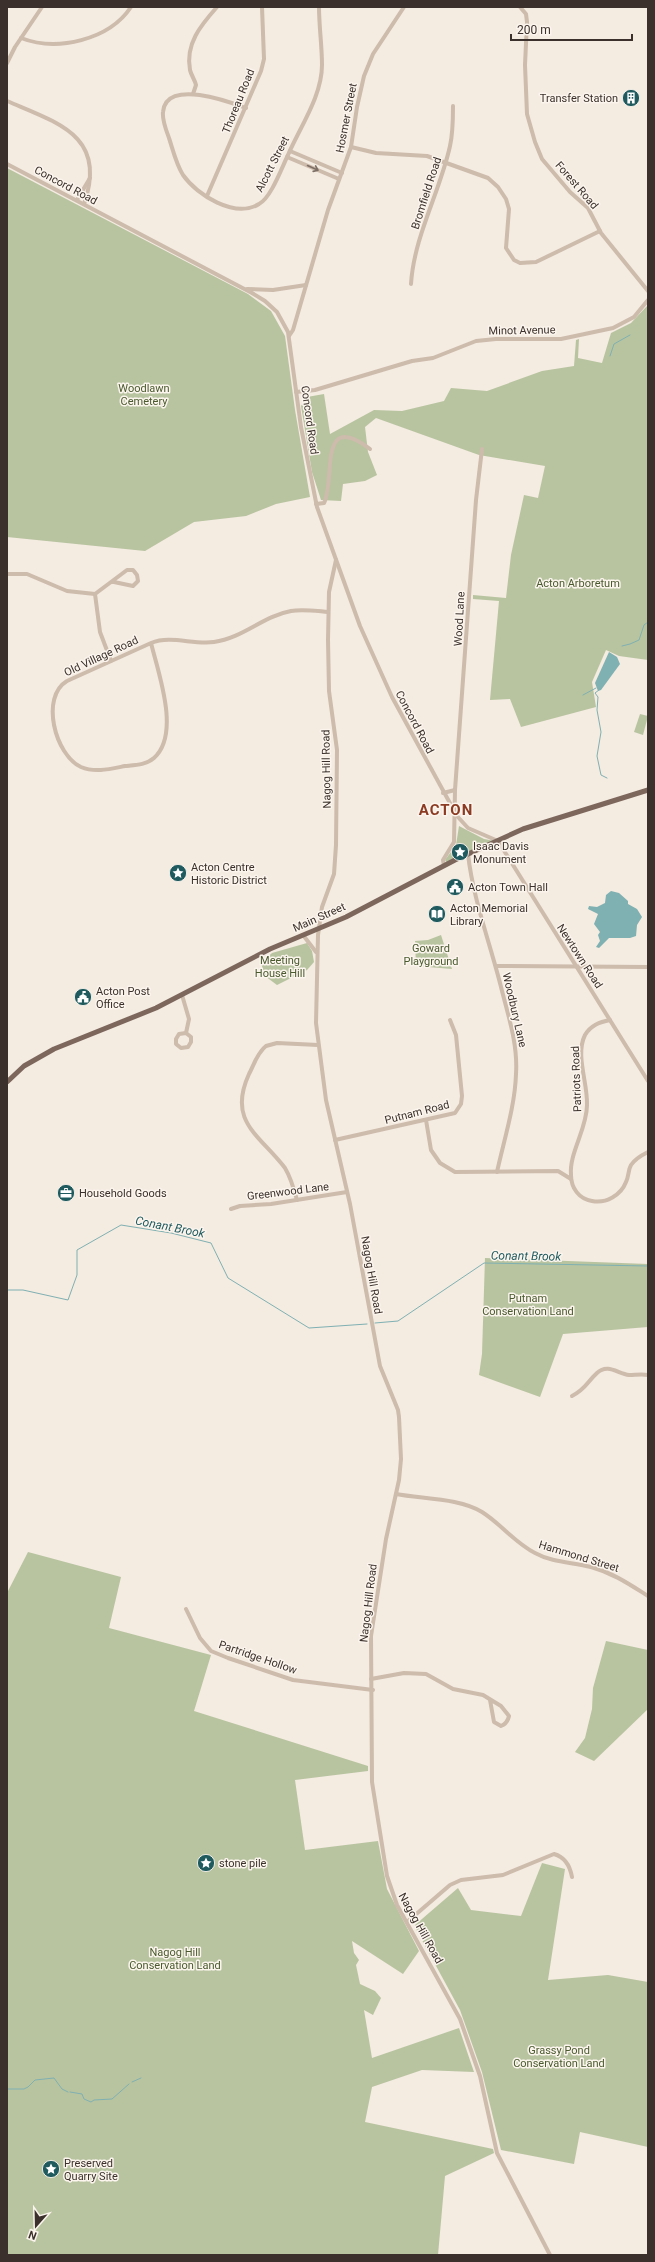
<svg xmlns="http://www.w3.org/2000/svg" width="655" height="2262" font-family="Roboto,sans-serif">
<style>
.green{fill:#b8c4a0}
.water{fill:#7fb0b2}
.lines{fill:none;stroke-linecap:round;stroke-linejoin:round}
.stream{stroke:#7fb0b2;stroke-width:1}
.minor{stroke:#cdbbac;stroke-width:4}
.major{stroke:#7d675c;stroke-width:5}
.oneway{stroke:#7d6f65}
.labels{text-anchor:middle;stroke-width:3;stroke-linejoin:round;paint-order:stroke}
.poi-label{font-size:11px;fill:#3b302b;stroke:#fbf5ee;text-anchor:start}
.street-label{font-size:11px;fill:#3b302b;stroke:#fbf5ee}
.park-label{font-size:11px;fill:#4a5a2e;stroke:#fbf5ee}
.water-label{font-size:12px;font-style:italic;fill:#1f5a5e;stroke:#fbf5ee}
.district-label{font-size:15px;font-weight:bold;letter-spacing:1px;fill:#8c3b22;stroke:#fbf5ee}
</style>
<rect width="100%" height="100%" fill="#f4ebe1"/>
<g class="green">
<path d="M7 168 248 294 271 311 285 336 295 410 310 497 276 504 246 516 194 522 145 551 7 537Z"/>
<path d="M648 305V660L619 656 606 650 592 682 596 707 521 727 510 699 490 700 499 601 473 599V595L506 598 511 555 524 495 538 498 545 466 479 455 376 418 365 427 368 452 377 475 365 481 343 484 341 501 321 500 312 472 301 406 307 397 324 394 330 434 374 410 402 411 444 401 451 388 487 391 542 371 574 366 576 340 579 339 578 358 602 363 611 333 631 323Z"/>
<path d="M640 714 648 716 643 735 634 732Z"/>
<path d="M459 826 484 839 495 841 447 863 445 860 456 845Z"/>
<path d="M441 935 452 969 416 966 415 941 428 940Z"/>
<path d="M307 943 312 951 314 962 307 970 277 985 265 976 261 963 272 953Z"/>
<path d="M485 1258 648 1264V1327L563 1334 540 1397 479 1375 482 1354Z"/>
<path d="M28 1552 121 1577 109 1628 211 1655 194 1711 368 1766V1771L295 1780 305 1850 378 1841 387 1889 419 1951 403 1974 352 1941 354 1953 359 1960 356 1965 360 1984 375 1991 381 1998 373 2015 364 2010 372 2058 459 2028 474 2072 422 2070 372 2087 365 2122 493 2149 494 2153 445 2176 438 2255H7V1593Z"/>
<path d="M606 1641 648 1650V1709L594 1761 575 1752 585 1738 592 1709 593 1688Z"/>
<path d="M542 1863 565 1869 548 1980 608 1975 648 1982V2147L580 2132 574 2164 501 2150 482 2072 460 2010 416 1929 415 1925 458 1888 471 1910 521 1916Z"/>
</g>
<g class="water">
<path d="M609 652 617 657 620 664 601 690 598 691 595 683Z"/>
<path d="M611 891 619 893 628 901V904L637 909 642 917 637 925 636 936 630 938H609L599 948 596 947 600 941 598 935 600 932 594 924 598 914 588 909 589 906 597 907 605 903 606 895Z"/>
</g>
<g class="lines">
<g class="stream">
<path d="M610 356 614 344 630 335"/>
<path d="M622 646 630 644 639 640 644 625 648 622"/>
<path d="M599 690 595 693 598 697 597 710 601 732 597 756 601 775 607 778"/>
<path d="M583 695 596 688"/>
<path d="M7 1290H23L68 1300 77 1275V1250L121 1225 171 1233 211 1243 228 1278 309 1328 367 1324"/>
<path d="M375 1323 398 1321 484 1263 648 1266"/>
<path d="M132 2082 141 2078"/>
<path d="M7 2089H24L28 2087 35 2080 54 2078 62 2089 68 2092"/>
<path d="M70 2092 82 2094 84 2099 91 2102 94 2100 112 2099 129 2084"/>
</g>
<g class="minor">
<path d="M520 7 526 14 527 22 525 65 527 114 535 142 542 159 570 192 588 208 601 233 648 291"/>
<path d="M21 38C57 52 109 40 131 7"/>
<path d="M7 63 15 47 42 7"/>
<path d="M193 94 196 85C195 80 191 75 190 70 185 44 201 25 217 7"/>
<path d="M7 101C58 123 108 136 84 204"/>
<path d="M246 108C230 102 166 78 163 112 162 120 166 130 169 138 173 150 176 164 183 175 197 195 235 219 259 204 271 198 282 167 288 155 300 127 322 96 322 65 322 46 319 26 319 7"/>
<path d="M351 147 376 153 427 156 488 178 498 187 506 199 509 209 506 248 514 260 520 263 536 262 600 231"/>
<path d="M290 151 342 173"/>
<path d="M287 157 339 179"/>
<path d="M7 164 252 293 265 301 277 312 288 332 301 427 317 507 360 626 392 697 457 816 468 828 498 841 648 1081"/>
<path d="M207 196 261 71 264 59 262 7"/>
<path d="M77 200 90 178"/>
<path d="M411 284C414 236 440 192 450 146 453 133 453 119 453 106"/>
<path d="M247 289 273 290 306 285"/>
<path d="M289 336 293 330 328 210 351 147 357 107 364 76 373 54 404 7"/>
<path d="M296 392 315 390 412 361 433 358 476 341 496 339H561L613 328 634 317 648 300"/>
<path d="M316 504 324 503C336 480 317 409 370 449"/>
<path d="M336 560 329 592 328 640 329 691 337 750 336 845 334 874 322 907 318 935 316 1023 326 1100 350 1204 380 1366 398 1410 399 1417 401 1459 399 1480 386 1539 371 1636 372 1782 387 1876 397 1905 460 2019 480 2076 497 2153 550 2255"/>
<path d="M7 574H27L67 591 95 594 127 570H133L137 575 138 581 133 586 114 582"/>
<path d="M95 594 100 632 111 661"/>
<path d="M151 643 67 681C40 697 55 755 81 767 95 773 110 769 125 766 135 765 146 765 154 758 181 734 158 672 151 643 171 635 193 645 214 642 243 638 263 616 291 611 303 609 316 611 328 612"/>
<path d="M443 793 455 790"/>
<path d="M468 854C473 899 490 943 501 987 508 1015 518 1044 516 1074 515 1106 504 1140 497 1172"/>
<path d="M444 866 443 860 454 842 455 790 476 500 482 449"/>
<path d="M303 935 316 952"/>
<path d="M496 966 648 967"/>
<path d="M182 995 189 1019 186 1033 191 1037V1042L188 1047 181 1048 176 1044V1039L179 1034 186 1033"/>
<path d="M610 1020C600 1022 591 1025 585 1035 575 1055 588 1083 587 1105 587 1129 569 1153 571 1175 571 1188 579 1199 592 1201 606 1204 621 1195 626 1182 629 1176 628 1170 631 1165 635 1159 642 1155 648 1152"/>
<path d="M426 1120 431 1150 440 1163 455 1172 558 1171 571 1179"/>
<path d="M335 1140 455 1113 461 1104 462 1096 456 1035 450 1020"/>
<path d="M297 1200C294 1189 291 1178 285 1168 260 1135 227 1122 249 1074 254 1065 257 1053 266 1046L277 1043 318 1045"/>
<path d="M231 1209 240 1206 271 1204 347 1192"/>
<path d="M572 1396C586 1389 587 1382 597 1373 608 1363 618 1374 629 1375 635 1375 642 1374 648 1375"/>
<path d="M396 1494C422 1499 460 1498 482 1512 501 1524 515 1543 535 1553 553 1563 573 1562 591 1567 613 1573 629 1584 648 1596"/>
<path d="M186 1609 200 1638 211 1651 228 1658 293 1680 373 1690"/>
<path d="M371 1679 404 1673 426 1674 453 1689 483 1695 501 1706 509 1716C508 1721 506 1724 501 1726L494 1722 490 1700"/>
<path d="M407 1922 450 1885 461 1880 503 1875 554 1854C565 1857 570 1866 572 1877"/>
</g>
<path class="major" d="M7 1082 24 1066 54 1049 156 1008 270 949 346 917 455 860 523 829 648 790"/>
</g>
<defs><path id="oneway-shaft" d="M-6 0H5M1.5-3L5.5 0L1.5 3" fill="none" stroke-width="1.6" stroke-linecap="round" stroke-linejoin="round"/></defs>
<use class="oneway" href="#oneway-shaft" transform="translate(313 168) rotate(24)"/>
<defs>
<symbol id="building-disc" viewBox="-11 -11 22 22"><circle r="9.5" fill="#1f5a5e" stroke="#fbf5ee"/><path d="M-4-6H4V6H1V3H-1V6H-4ZM-2.5-4.3h1.7v1.8h-1.7ZM.8-4.3h1.7v1.8H.8ZM-2.5-1h1.7V.8h-1.7ZM.8-1h1.7V.8H.8Z" fill="#fff"/></symbol>
<symbol id="sight-disc" viewBox="-11 -11 22 22"><circle r="9.5" fill="#1f5a5e" stroke="#fbf5ee"/><path d="M0-6L1.8-2.2L6-1.7L2.9 1.2L3.7 5.4L0 3.3L-3.7 5.4L-2.9 1.2L-6-1.7L-1.8-2.2Z" fill="#fff"/></symbol>
<symbol id="civic-disc" viewBox="-11 -11 22 22"><circle r="9.5" fill="#1f5a5e" stroke="#fbf5ee"/><path d="M-.6-6.5H3V-4.5H.6V-3L4-1V1h2V6H-6V1h2V-1L-.6-3ZM-1.2 2.5V6h2.4V2.5Z" fill="#fff"/></symbol>
<symbol id="library-disc" viewBox="-11 -11 22 22"><circle r="9.5" fill="#1f5a5e" stroke="#fbf5ee"/><path d="M-6-4Q-3-5.5-.7-3.5V5Q-3 3-6 4ZM6-4Q3-5.5 .7-3.5V5Q3 3 6 4Z" fill="#fff"/></symbol>
<symbol id="office-disc" viewBox="-11 -11 22 22"><circle r="9.5" fill="#1f5a5e" stroke="#fbf5ee"/><path d="M-6-3h4V-5.5h4V-3h4V5H-6ZM-1-4.5V-3h2v-1.5ZM-6 0V1H6V0Z" fill="#fff"/></symbol>
</defs>
<g fill-rule="evenodd">
<use href="#building-disc" x="621" y="88" width="20" height="20"/>
<use href="#sight-disc" x="450" y="842" width="20" height="20"/>
<use href="#sight-disc" x="168" y="863" width="20" height="20"/>
<use href="#civic-disc" x="445" y="877" width="20" height="20"/>
<use href="#library-disc" x="427" y="904" width="20" height="20"/>
<use href="#civic-disc" x="73" y="987" width="20" height="20"/>
<use href="#office-disc" x="56" y="1183" width="20" height="20"/>
<use href="#sight-disc" x="196" y="1853" width="20" height="20"/>
<use href="#sight-disc" x="41" y="2159" width="20" height="20"/>
</g>
<g class="labels">
<g class="poi-label">
<text x="618" y="102" text-anchor="end">Transfer Station</text>
<text x="473" y="850">Isaac Davis<tspan x="473" dy="13">Monument</tspan></text>
<text x="191" y="871">Acton Centre<tspan x="191" dy="13">Historic District</tspan></text>
<text x="468" y="891">Acton Town Hall</text>
<text x="450" y="912">Acton Memorial<tspan x="450" dy="13">Library</tspan></text>
<text x="96" y="995">Acton Post<tspan x="96" dy="13">Office</tspan></text>
<text x="79" y="1197">Household Goods</text>
<text x="219" y="1867">stone pile</text>
<text x="64" y="2167">Preserved<tspan x="64" dy="13">Quarry Site</tspan></text>
</g>
<g class="street-label">
<text transform="translate(238 101) rotate(-68)" y="4">Thoreau Road</text>
<text transform="translate(346 118) rotate(-79)" y="4">Hosmer Street</text>
<text transform="translate(272 164) rotate(-63)" y="4">Alcott Street</text>
<text transform="translate(66 185) rotate(28)" y="4">Concord Road</text>
<text transform="translate(577 185) rotate(49)" y="4">Forest Road</text>
<text transform="translate(426 193) rotate(-72)" y="4">Bromfield Road</text>
<text transform="translate(522 330) rotate(-1)" y="4">Minot Avenue</text>
<text transform="translate(310 420) rotate(82)" y="4">Concord Road</text>
<text transform="translate(459 619) rotate(-87)" y="4">Wood Lane</text>
<text transform="translate(101 656) rotate(-25)" y="4">Old Village Road</text>
<text transform="translate(415 722) rotate(62)" y="4">Concord Road</text>
<text transform="translate(326 769) rotate(-91)" y="4">Nagog Hill Road</text>
<text transform="translate(319 917) rotate(-24)" y="4">Main Street</text>
<text transform="translate(580 956) rotate(57)" y="4">Newtown Road</text>
<text transform="translate(515 1010) rotate(77)" y="4">Woodbury Lane</text>
<text transform="translate(576 1079) rotate(-92)" y="4">Patriots Road</text>
<text transform="translate(417 1112) rotate(-14)" y="4">Putnam Road</text>
<text transform="translate(288 1191) rotate(-7)" y="4">Greenwood Lane</text>
<text transform="translate(372 1275) rotate(80)" y="4">Nagog Hill Road</text>
<text transform="translate(579 1556) rotate(17)" y="4">Hammond Street</text>
<text transform="translate(368 1603) rotate(-83)" y="4">Nagog Hill Road</text>
<text transform="translate(258 1657) rotate(19)" y="4">Partridge Hollow</text>
<text transform="translate(421 1928) rotate(61)" y="4">Nagog Hill Road</text>
</g>
<g class="park-label">
<text x="144" y="392">Woodlawn<tspan x="144" dy="13">Cemetery</tspan></text>
<text x="578" y="587">Acton Arboretum</text>
<text x="431" y="952">Goward<tspan x="431" dy="13">Playground</tspan></text>
<text x="280" y="964">Meeting<tspan x="280" dy="13">House Hill</tspan></text>
<text x="528" y="1302">Putnam<tspan x="528" dy="13">Conservation Land</tspan></text>
<text x="175" y="1956">Nagog Hill<tspan x="175" dy="13">Conservation Land</tspan></text>
<text x="559" y="2054">Grassy Pond<tspan x="559" dy="13">Conservation Land</tspan></text>
</g>
<g class="water-label">
<text transform="translate(170 1227) rotate(11)" y="4">Conant Brook</text>
<text transform="translate(526 1256) rotate(1)" y="4">Conant Brook</text>
</g>
<g class="district-label">
<text x="446" y="815">ACTON</text>
</g>
</g>
<rect width="655" height="2262" fill="none" stroke="#3b302b" stroke-width="16"/>
<g transform="translate(36 2226) rotate(200)" stroke="#fbf5ee" stroke-width="3" paint-order="stroke">
<path d="M0-3L7 15L0 10L-7 15Z" fill="#3b302b"/>
<text y="-6" font-size="11" font-weight="bold" text-anchor="middle" fill="#3b302b">N</text>
</g>
<path d="M511 34v6h121v-6" fill="none" stroke="#3b302b" stroke-width="2"/>
<text x="517" y="34" font-size="12" fill="#3b302b" stroke="#fbf5ee" stroke-width="3" paint-order="stroke">200 m</text>
</svg>
